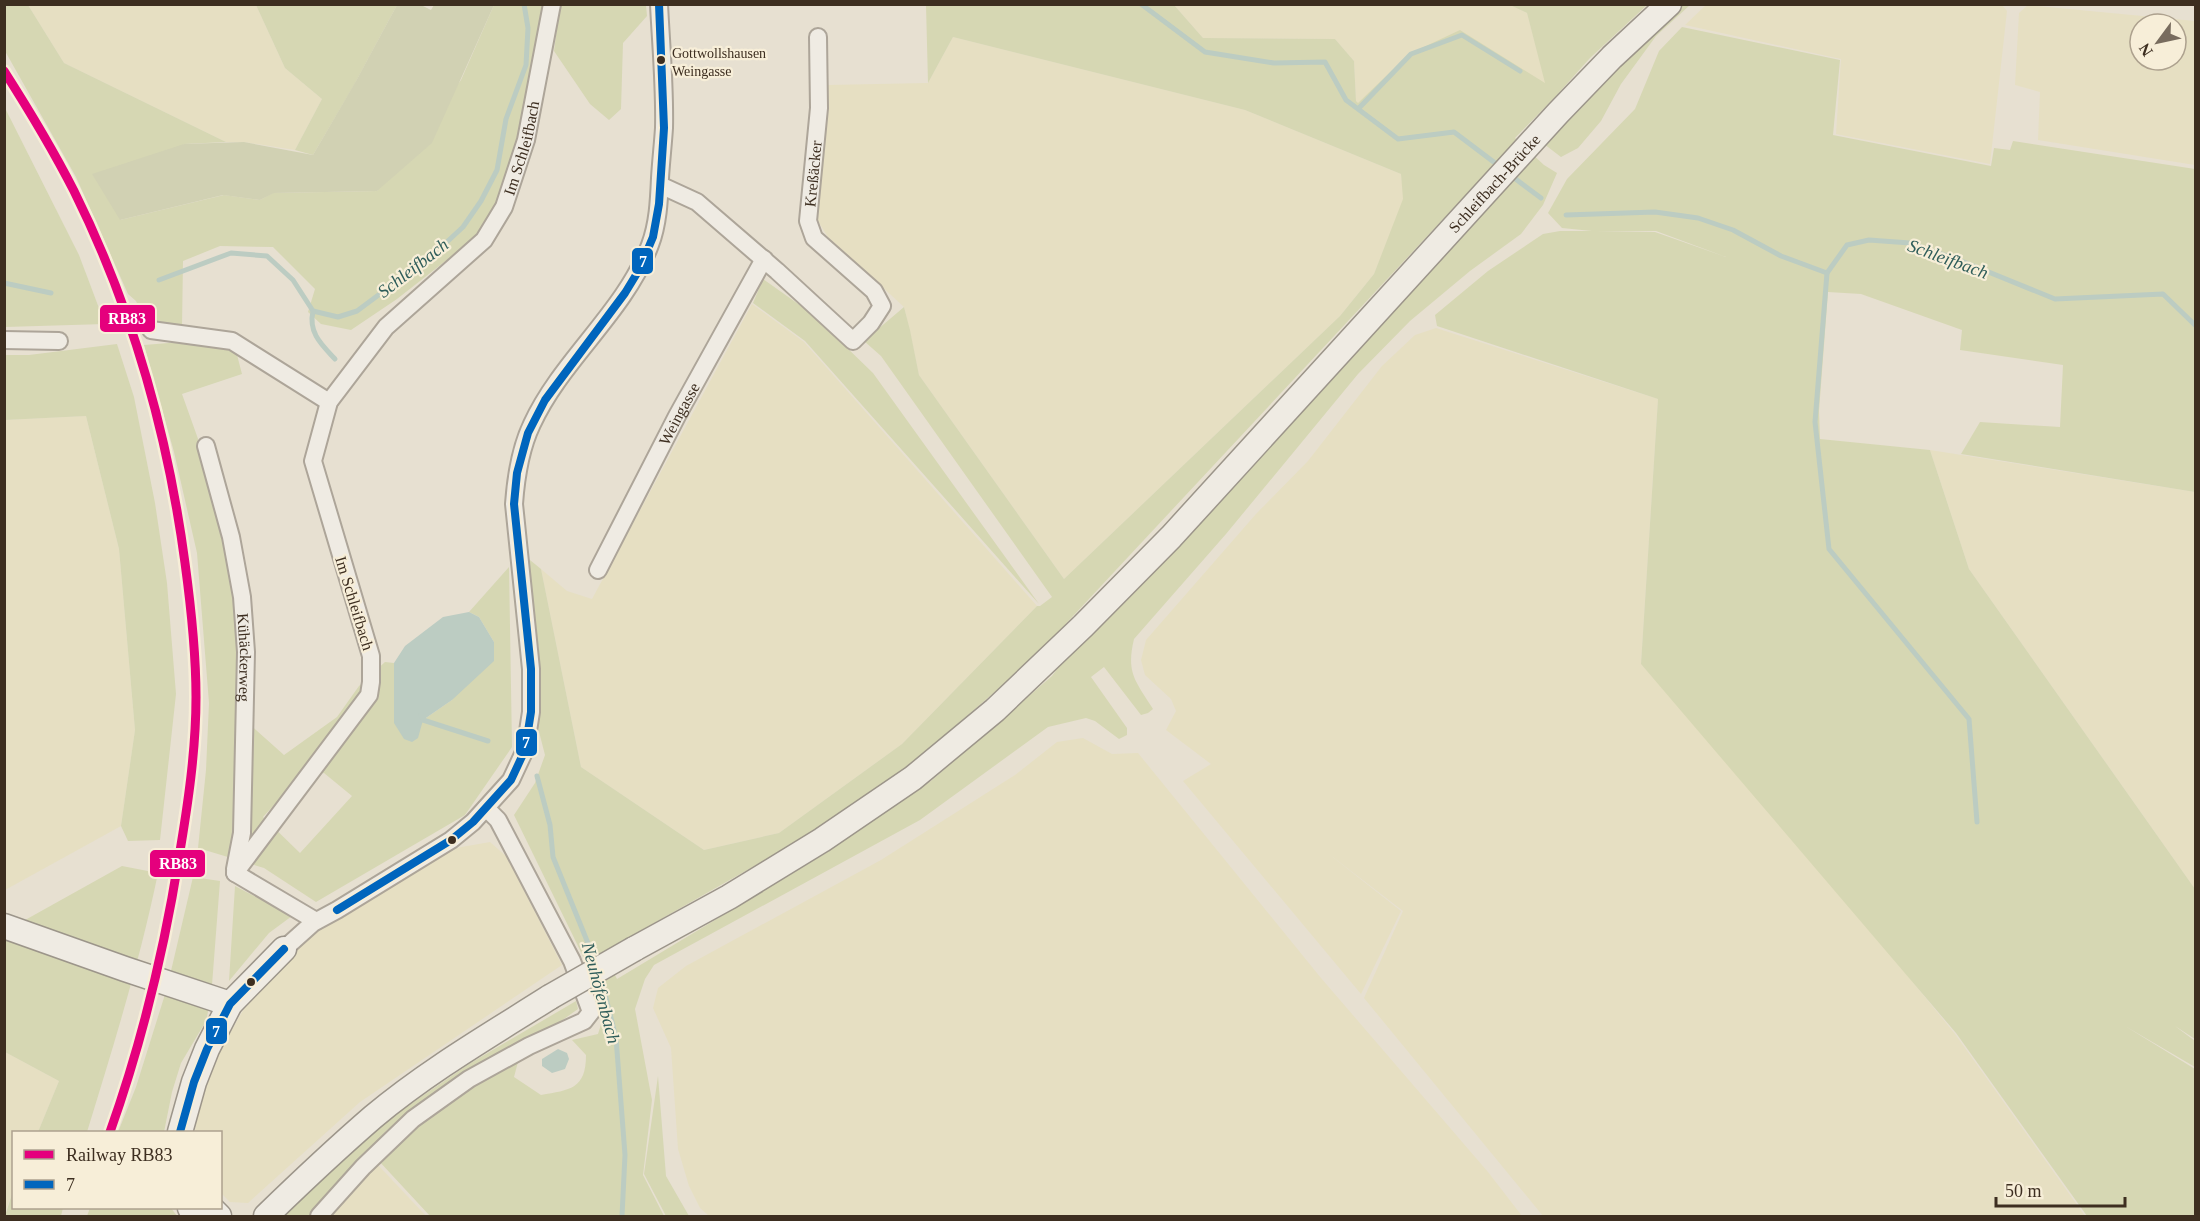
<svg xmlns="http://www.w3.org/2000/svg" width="2200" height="1221" font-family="'Times New Roman',serif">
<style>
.farmland{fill:#e6dfc2;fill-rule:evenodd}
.green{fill:#d6d7b3;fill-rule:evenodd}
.cemetery{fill:#d1d1b3}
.water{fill:#bcccc2}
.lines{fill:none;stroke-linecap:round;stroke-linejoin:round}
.stream{stroke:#bcccc2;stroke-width:5}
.street-casing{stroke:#ada599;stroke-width:20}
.secondary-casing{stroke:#9c958a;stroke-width:27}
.street{stroke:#efebe3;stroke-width:16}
.secondary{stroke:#efebe3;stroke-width:24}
.secondary-bridge-casing{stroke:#9c958a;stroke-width:27;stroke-linecap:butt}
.secondary-bridge{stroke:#efebe3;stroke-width:24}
.bus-1-casing{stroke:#f7eed8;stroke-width:12}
.bus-1{stroke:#0065bd;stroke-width:8}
.rail-1-casing{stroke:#f7eed8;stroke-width:14}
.rail-1{stroke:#e5007d;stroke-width:9}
.bus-dot{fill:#3d2e20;stroke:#f7eed8;stroke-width:2}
.labels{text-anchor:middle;stroke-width:4.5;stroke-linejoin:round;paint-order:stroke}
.bus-label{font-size:14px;fill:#3d2e20;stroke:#f7eed8;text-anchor:start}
.street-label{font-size:16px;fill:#3d2e20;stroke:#f7eed8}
.water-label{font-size:18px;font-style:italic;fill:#2f5d5a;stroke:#f7eed8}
.line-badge{stroke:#f7eed8;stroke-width:2}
.badge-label{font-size:16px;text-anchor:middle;font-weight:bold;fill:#fff}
</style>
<rect width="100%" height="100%" fill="#e7e0d1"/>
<g class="farmland">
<path d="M1707 4 2002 5 2007 11 1990 164 1836 134 1841 59 1685 25Z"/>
<path d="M28 5H256L285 68 322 99 295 150 244 142H226L64 63Z"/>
<path d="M1174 5H1510L1527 13 1546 84 1409 54 1358 104 1356 101 1354 61 1335 39 1203 38Z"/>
<path d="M2028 5 2195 21V165L2038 140 2040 92 2015 85 2019 13ZM2140 24H2176V60H2140Z"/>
<path d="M953 37 1245 110 1401 174 1404 199 1374 274 1340 316 1064 579 919 375 910 331 904 307 828 237 816 218 827 85 928 83Z"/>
<path d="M752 304 804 342 1037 606 902 744 779 833 704 850 581 767 541 569 567 591 592 599Z"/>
<path d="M1436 328 1658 399 1641 664 1758 792 1955 1034 2085 1216H1543L1364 998 1403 911 1325 851 1401 911 1361 994 1183 781 1211 764 1166 730 1176 711 1171 699 1145 675 1141 660 1146 640 1256 514 1308 461 1382 366 1415 335Z"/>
<path d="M86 416 119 549 135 730 121 826 5 890V420Z"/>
<path d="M1930 450 2195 492V889L1969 569Z"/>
<path d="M1083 738 1112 754 1138 753 1321 978 1488 1172 1522 1216H709L700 1208 689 1186 678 1149 671 1048 653 1008 658 988 686 966 881 860 1015 775 1057 742Z"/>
<path d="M490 842 507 857 562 965 360 1102 248 1203 230 1202 221 1193 220 1132H195L198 1100 207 1074 250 998 302 940 456 848Z"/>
<path d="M5 1052 59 1081 38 1132H14L13 1191 5 1213Z"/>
<path d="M377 1164 426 1216H332Z"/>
</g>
<g class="green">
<path d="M4 5H28L64 63 226 142 184 144 120 220 224 195 260 200 273 193 377 191 461 80 494 5H548L520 136 499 204 480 234 397 299 351 330 321 324 308 312 315 289 273 247 220 246 183 261 182 327H148L136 301 128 294 76 177 5 51Z"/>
<path d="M256 5H397L354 85 313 155 295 150 322 99 285 68Z"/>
<path d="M560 5H646L647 16 623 43 621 109 609 120 590 104 554 51Z"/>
<path d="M926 5H1174L1203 38 1335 39 1354 61 1356 101 1358 103 1409 54 1460 30 1545 83 1527 13 1510 5H1647L1590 58 1555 97 1515 138 1544 165 1557 173 1543 205 1521 234 1470 271 1410 321 1358 374 1226 534 1134 639C1126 673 1135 680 1153 709L1148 713 1141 715 1104 667 1091 677 1127 728V735L1119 739 1095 721 1086 718 1048 727 920 820 654 965 645 979 635 1009 652 1100 643 1175 664 1216H430L378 1160 407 1131 473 1087 518 1062 514 1077 541 1095C570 1090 586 1089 586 1055L572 1040 598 1034 605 1012 598 987 514 815 535 783 545 755 537 724 539 651 525 556 541 569 581 767 704 850 779 833 902 744 1037 606H1040L1052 597 881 356 864 341 904 307 910 330 919 375 1064 579 1340 316 1374 274 1403 199 1401 174 1245 110 953 37 928 83ZM1487 172 1508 183 1082 635 1052 676 931 781 866 823 826 853 617 979 603 952 807 836 911 764 1033 659Z"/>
<path d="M1683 5H1690L1656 36 1621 84 1601 121 1578 148 1561 157 1544 144 1646 35Z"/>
<path d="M1682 27 1840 60 1833 135 1991 166 1994 148 2010 150 2013 141 2195 169V492L1961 454 1980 422 2060 427 2063 365 1960 350 1962 330 1861 294 1828 292 1819 411 1820 439 1930 450 1969 569 2195 889V1039L2175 1026 2195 1041V1067L2125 1026 2195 1069V1216H2087L1956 1033 1641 664 1658 399 1437 326 1435 315 1488 271 1543 234 1560 231H1592L1562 228 1548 213 1567 179 1635 109 1659 51ZM1596 231H1656L1726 257 1655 232Z"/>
<path d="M5 108 79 255 105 324 5 327Z"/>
<path d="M763 279 811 313 873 373 1039 604 805 341 753 303Z"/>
<path d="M193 341 236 351 242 374 182 394 207 464 233 585 241 651 238 714 284 755 337 717 359 686 385 662 394 663V723L423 720 452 700 494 642 479 617 469 612 509 567 512 747 465 815 316 902 264 868 198 848 206 770 209 703 197 553 174 452 144 345ZM324 773 352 796 300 853 263 817 298 779Z"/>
<path d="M117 344 134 397 155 503 167 583 176 694 160 840 128 841 121 826 135 730 119 549 86 416 5 420V355H29Z"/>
<path d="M122 866 158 873C140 961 113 1047 87 1132H38L59 1081 5 1052 4 926 9 929Z"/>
<path d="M193 877 220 881 211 998 206 1021 181 1063 172 1092 164 1132H118L136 1087 167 988Z"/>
<path d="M235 886 292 916 269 933 229 981Z"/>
<path d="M576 1001 578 1009 550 1029 452 1083 387 1130 310 1216H284L349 1149 399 1112 469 1064Z"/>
<path d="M658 1076 666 1176 689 1216H666L644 1174Z"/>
<path d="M13 1191 14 1208H63L61 1216H5Z"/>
<path d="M90 1208H171L177 1216H87Z"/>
</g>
<path class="cemetery" d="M397 5H421L431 10 434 5H494L432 143 377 191 274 193 260 200 223 195 120 220 92 174 184 144 244 142 313 155 356 81Z"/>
<g class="water">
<path d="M469 612 479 617 494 642V661L452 700 423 720 418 738 412 742 404 739 394 723V663L405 646 443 617Z"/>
<path d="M558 1049 567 1053 569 1059 565 1069 552 1073 542 1066V1059Z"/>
</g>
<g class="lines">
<g class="stream">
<path d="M1141 4 1205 52 1274 63 1325 62 1346 100 1398 139 1454 132 1499 166"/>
<path d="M1359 108 1411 54 1462 35 1520 71"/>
<path d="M1509 174 1541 198"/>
<path d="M1566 215 1655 212 1698 218 1733 230 1781 256 1827 273 1847 245 1869 240 1910 243 1964 262 2055 299 2163 294 2196 326"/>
<path d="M1827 273 1815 422 1829 549 1969 719 1977 822"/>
<path d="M159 280 231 253 267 256 293 280 313 311 338 317 357 311 435 253 463 227 481 201 497 170 506 119 526 65 528 28 524 4"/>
<path d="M4 283 51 293"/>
<path d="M313 311C308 333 322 345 335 359"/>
<path d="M421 715 423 720 488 741"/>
<path d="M537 776 550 825 553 857 596 963"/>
<path d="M600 974 616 1038 625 1155 622 1216"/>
</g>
<defs>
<g id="street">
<path id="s1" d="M660 185 697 202 777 271 853 341 871 323 882 306 874 291 814 238 808 221 819 108 818 37"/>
<path d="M151 330 232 341 329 402"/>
<path d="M4 340 59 341"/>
<path id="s2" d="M206 446 231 537 242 597 246 652 242 833 235 869"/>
<path id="s3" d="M598 570 677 416 764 259"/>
<path id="s4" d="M235 873 369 695 371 682V656L313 461 329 402 386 327 484 240 504 207 526 140 552 4"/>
<path d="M235 873 316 921"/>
<path d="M284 949 313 923 337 910 451 840 473 822 511 780 525 750 531 712V669L514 504C516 476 520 449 532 424 562 359 624 313 650 245 658 224 659 201 660 178 661 161 663 144 664 128 665 87 661 45 659 4"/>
<path d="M319 1216 363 1167 413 1119 469 1079 529 1046 584 1021 591 1012 572 961 498 820 486 808"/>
</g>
<g id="secondary">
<path d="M4 926 125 969 230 1004"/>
<path id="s5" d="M634 949 729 897 822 840 913 778 995 710 1083 626 1171 537 1558 113 1612 57 1669 4"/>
<path d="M180 1132 194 1082 207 1049 230 1004 284 949"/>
<path d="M190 1208 194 1216"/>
<path d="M211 1208 219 1216"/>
<path d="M266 1216C301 1182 336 1149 373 1117 428 1071 490 1035 550 997"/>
</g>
</defs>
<use href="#street" class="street-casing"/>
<use href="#secondary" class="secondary-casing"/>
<use href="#street" class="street"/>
<use href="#secondary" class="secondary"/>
<defs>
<path id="secondary-bridge" d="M550 997 634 949"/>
</defs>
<use href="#secondary-bridge" class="secondary-bridge-casing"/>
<use href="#secondary-bridge" class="secondary-bridge"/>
<defs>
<g id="bus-1">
<path d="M337 910 451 840 473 822 511 780 525 750 531 712V669L514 504 517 473 528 433 545 400 625 293 639 270 653 237 659 204 664 128 659 4"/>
<path d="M180 1132 194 1082 207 1049 230 1004 284 949"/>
</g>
</defs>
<use href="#bus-1" class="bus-1-casing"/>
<use href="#bus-1" class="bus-1"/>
<defs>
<path id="rail-1" d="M4 71C29 110 53 150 74 191 132 308 168 435 185 563 191 607 196 652 196 697 196 750 188 804 179 857 164 951 142 1042 110 1132"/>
</defs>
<use href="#rail-1" class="rail-1-casing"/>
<use href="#rail-1" class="rail-1"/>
</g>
<g class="bus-dot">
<circle cx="661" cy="60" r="5"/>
<circle cx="452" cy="840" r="5"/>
<circle cx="251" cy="982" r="5"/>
</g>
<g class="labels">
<g class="bus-label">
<text x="672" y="58">Gottwollshausen<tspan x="672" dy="18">Weingasse</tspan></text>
</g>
<g class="street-label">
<text dy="6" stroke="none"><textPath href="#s4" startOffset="852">Im Schleifbach</textPath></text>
<text dy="6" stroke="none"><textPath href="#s1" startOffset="458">Kreßäcker</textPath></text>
<text dy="6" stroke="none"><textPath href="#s5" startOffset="1160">Schleifbach-Brücke</textPath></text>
<text dy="6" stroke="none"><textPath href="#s3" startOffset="176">Weingasse</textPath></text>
<text transform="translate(355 603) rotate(73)" y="6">Im Schleifbach</text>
<text dy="6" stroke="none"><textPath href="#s2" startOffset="216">Kühäckerweg</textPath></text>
</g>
<g class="water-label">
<text transform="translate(1948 259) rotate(20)" y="6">Schleifbach</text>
<text transform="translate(413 268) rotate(-38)" y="6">Schleifbach</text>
<text transform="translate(601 993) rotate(75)" y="6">Neuhöfenbach</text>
</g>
</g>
<g class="line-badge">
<rect x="631" y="247" width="23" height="28" rx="6" fill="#0065bd"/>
<rect x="99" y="304" width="57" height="29" rx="6" fill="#e5007d"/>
<rect x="515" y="728" width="23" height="29" rx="6" fill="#0065bd"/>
<rect x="149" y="849" width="57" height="29" rx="6" fill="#e5007d"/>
<rect x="205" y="1017" width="23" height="28" rx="6" fill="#0065bd"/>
</g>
<g class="badge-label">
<text x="643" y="267">7</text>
<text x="127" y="324">RB83</text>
<text x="526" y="748">7</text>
<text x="178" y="869">RB83</text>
<text x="216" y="1037">7</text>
</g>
<rect width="2200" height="1221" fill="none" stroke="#3d2e20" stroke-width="12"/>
<rect x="12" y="1131" width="210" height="78" fill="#f7eed8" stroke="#ada18e" stroke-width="1.5"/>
<rect x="24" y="1150" width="30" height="9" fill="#e5007d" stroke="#ada18e" stroke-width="1.5"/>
<text x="66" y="1161" font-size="18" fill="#3d2e20">Railway RB83</text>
<rect x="24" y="1180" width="30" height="9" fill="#0065bd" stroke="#ada18e" stroke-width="1.5"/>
<text x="66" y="1191" font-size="18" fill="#3d2e20">7</text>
<g transform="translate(2158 42) rotate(237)"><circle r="28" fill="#f7eed8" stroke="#ada18e" stroke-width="1.5"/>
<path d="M0-4.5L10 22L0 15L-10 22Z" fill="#786c5e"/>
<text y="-9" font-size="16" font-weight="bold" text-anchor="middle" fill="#3d2e20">N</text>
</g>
<path d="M1996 1197v9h129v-9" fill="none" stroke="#3d2e20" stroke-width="3"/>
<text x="2005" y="1197" font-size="18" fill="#3d2e20" stroke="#f7eed8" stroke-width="4.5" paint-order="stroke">50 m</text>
</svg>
